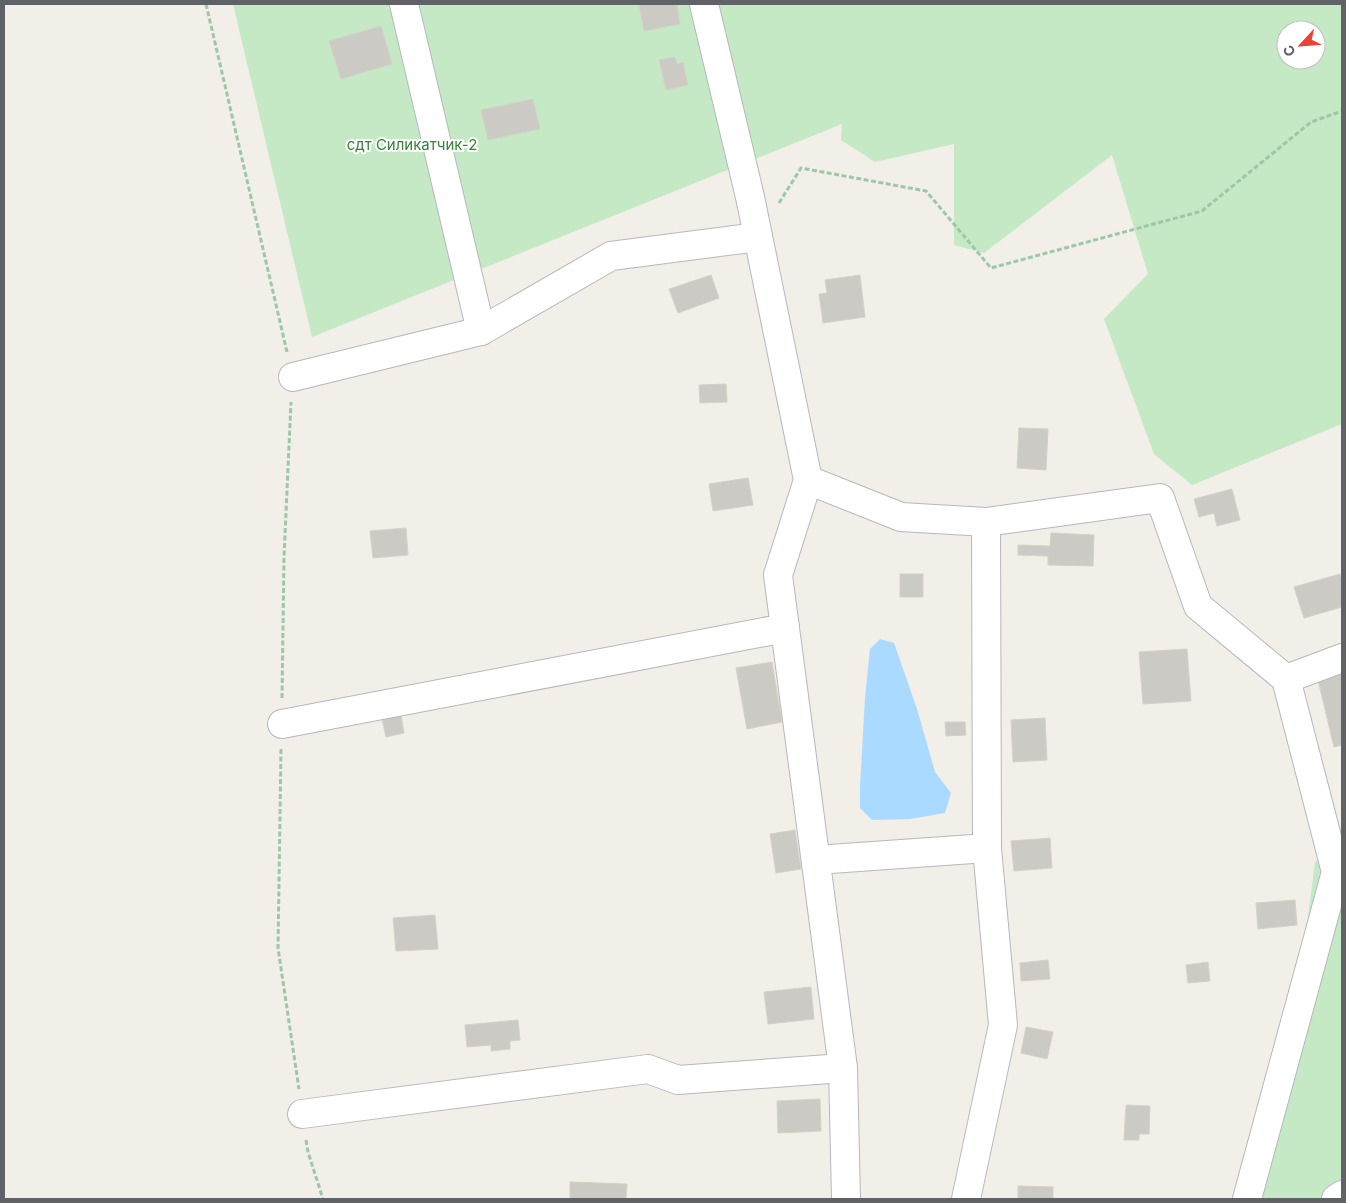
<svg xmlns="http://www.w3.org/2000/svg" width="1346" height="1203" font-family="Inter,sans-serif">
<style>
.green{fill:#c5e8c5;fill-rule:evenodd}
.water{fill:#aadaff}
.building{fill:#cccac5;stroke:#d6d1c6}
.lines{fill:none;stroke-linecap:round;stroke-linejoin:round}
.minor-casing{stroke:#b5b8bc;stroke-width:30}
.path{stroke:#9cc7a9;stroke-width:3;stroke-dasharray:5 2.5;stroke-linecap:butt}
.minor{stroke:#fff;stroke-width:28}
.labels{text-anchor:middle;stroke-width:4;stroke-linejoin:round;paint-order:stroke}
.park-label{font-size:15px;fill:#348238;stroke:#fff}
</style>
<rect width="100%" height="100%" fill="#f1efe8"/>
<g class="green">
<path d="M233 4H1342V424L1192 485 1154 454 1104 319 1148 274 1112 155 984 253 954 245V144L875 162 841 140 842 124 312 337ZM1286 30H1316V60H1286Z"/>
<path d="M1342 845V1199H1242L1299 988 1315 862Z"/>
</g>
<path class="water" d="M880 639 894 643 917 709 935 772 951 793 945 813 910 819 872 820 860 808V787L865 698 870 649Z"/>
<g class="building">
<path d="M639 4H677L680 24 644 31Z"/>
<path d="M381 26 392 64 341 79 329 41Z"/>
<path d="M675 57 677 64 683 62 688 85 666 90 659 60Z"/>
<path d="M533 99 540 129 488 140 481 110Z"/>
<path d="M711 275 719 298 678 313 669 289Z"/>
<path d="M860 275 865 317 823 323 819 294 827 293 825 280Z"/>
<path d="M726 384 727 402 700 403 699 385Z"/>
<path d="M1019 428 1048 429 1046 470 1017 468Z"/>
<path d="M748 478 753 505 713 511 709 484Z"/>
<path d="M1232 489 1240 520 1217 526 1214 513 1199 517 1194 499Z"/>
<path d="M406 528 408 555 373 558 370 531Z"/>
<path d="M1051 533 1094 535 1093 566 1048 565V556L1018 555V545L1050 546Z"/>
<rect x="900" y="574" width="23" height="23"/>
<path d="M1340 574 1342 581V607L1304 618 1294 587Z"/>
<path d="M1187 649 1191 701 1143 704 1139 652Z"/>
<path d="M772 662 782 722 747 729 736 668Z"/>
<path d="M1342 670V745L1334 747 1317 676Z"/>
<path d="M400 710 404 733 386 737 381 714Z"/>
<path d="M1045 718 1047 760 1013 762 1011 720Z"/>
<path d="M945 722H965L966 735 946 736Z"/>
<path d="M795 830 801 869 776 873 770 834Z"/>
<path d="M1050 838 1052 868 1014 871 1011 841Z"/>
<path d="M1295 900 1297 925 1258 929 1256 903Z"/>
<path d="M435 915 438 949 396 951 393 918Z"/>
<path d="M1048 960 1050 979 1021 981 1020 963Z"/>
<path d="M1208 962 1210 981 1188 983 1186 965Z"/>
<path d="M811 987 814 1019 768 1024 764 992Z"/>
<path d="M518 1020 520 1040 510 1041V1049L491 1051V1045L467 1047 465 1025Z"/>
<path d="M1026 1027 1053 1032 1047 1059 1021 1053Z"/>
<path d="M820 1099 821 1131 778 1133 777 1101Z"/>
<path d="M1126 1105 1150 1106 1149 1134H1139V1140H1124Z"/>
<path d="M570 1182 627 1184 626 1199H570Z"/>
<path d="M1018 1186 1053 1187V1199H1018Z"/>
</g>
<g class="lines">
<defs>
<g id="minor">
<path d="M404 4 481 331"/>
<path d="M704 4 750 197 808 480 778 575 843 1068 846 1199"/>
<path d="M293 377 481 331 611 256 758 237"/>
<path d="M808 480 901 517 986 522 987 848 816 860"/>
<path d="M986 522 1160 498 1198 606 1286 679 1336 872 1247 1199"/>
<path d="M1286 679 1342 658"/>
<path d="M282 724 785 628"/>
<path d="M302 1114 648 1069 678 1080 843 1068"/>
<path d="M966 1199 1003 1025 987 848"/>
<path d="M1336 1199 1342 1195"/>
</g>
</defs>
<use href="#minor" class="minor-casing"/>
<g class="path">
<path d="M206 4 287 352"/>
<path d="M779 203 801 168 926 191 991 268 1202 211 1311 122 1342 111"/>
<path d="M282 698 284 557 291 402"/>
<path d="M281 749 278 948 299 1089"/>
<path d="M306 1140 308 1152 323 1199"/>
</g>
<use href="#minor" class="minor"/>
</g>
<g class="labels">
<g class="park-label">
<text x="412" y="150">сдт Силикатчик-2</text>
</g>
</g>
<rect width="1346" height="1203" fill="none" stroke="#5f6368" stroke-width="10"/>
<g transform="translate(1301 45) rotate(244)"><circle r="24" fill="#ffffff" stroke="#bfc1c3"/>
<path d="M0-4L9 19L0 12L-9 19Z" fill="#ea4335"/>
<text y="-8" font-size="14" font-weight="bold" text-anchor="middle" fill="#5f6368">С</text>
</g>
</svg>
